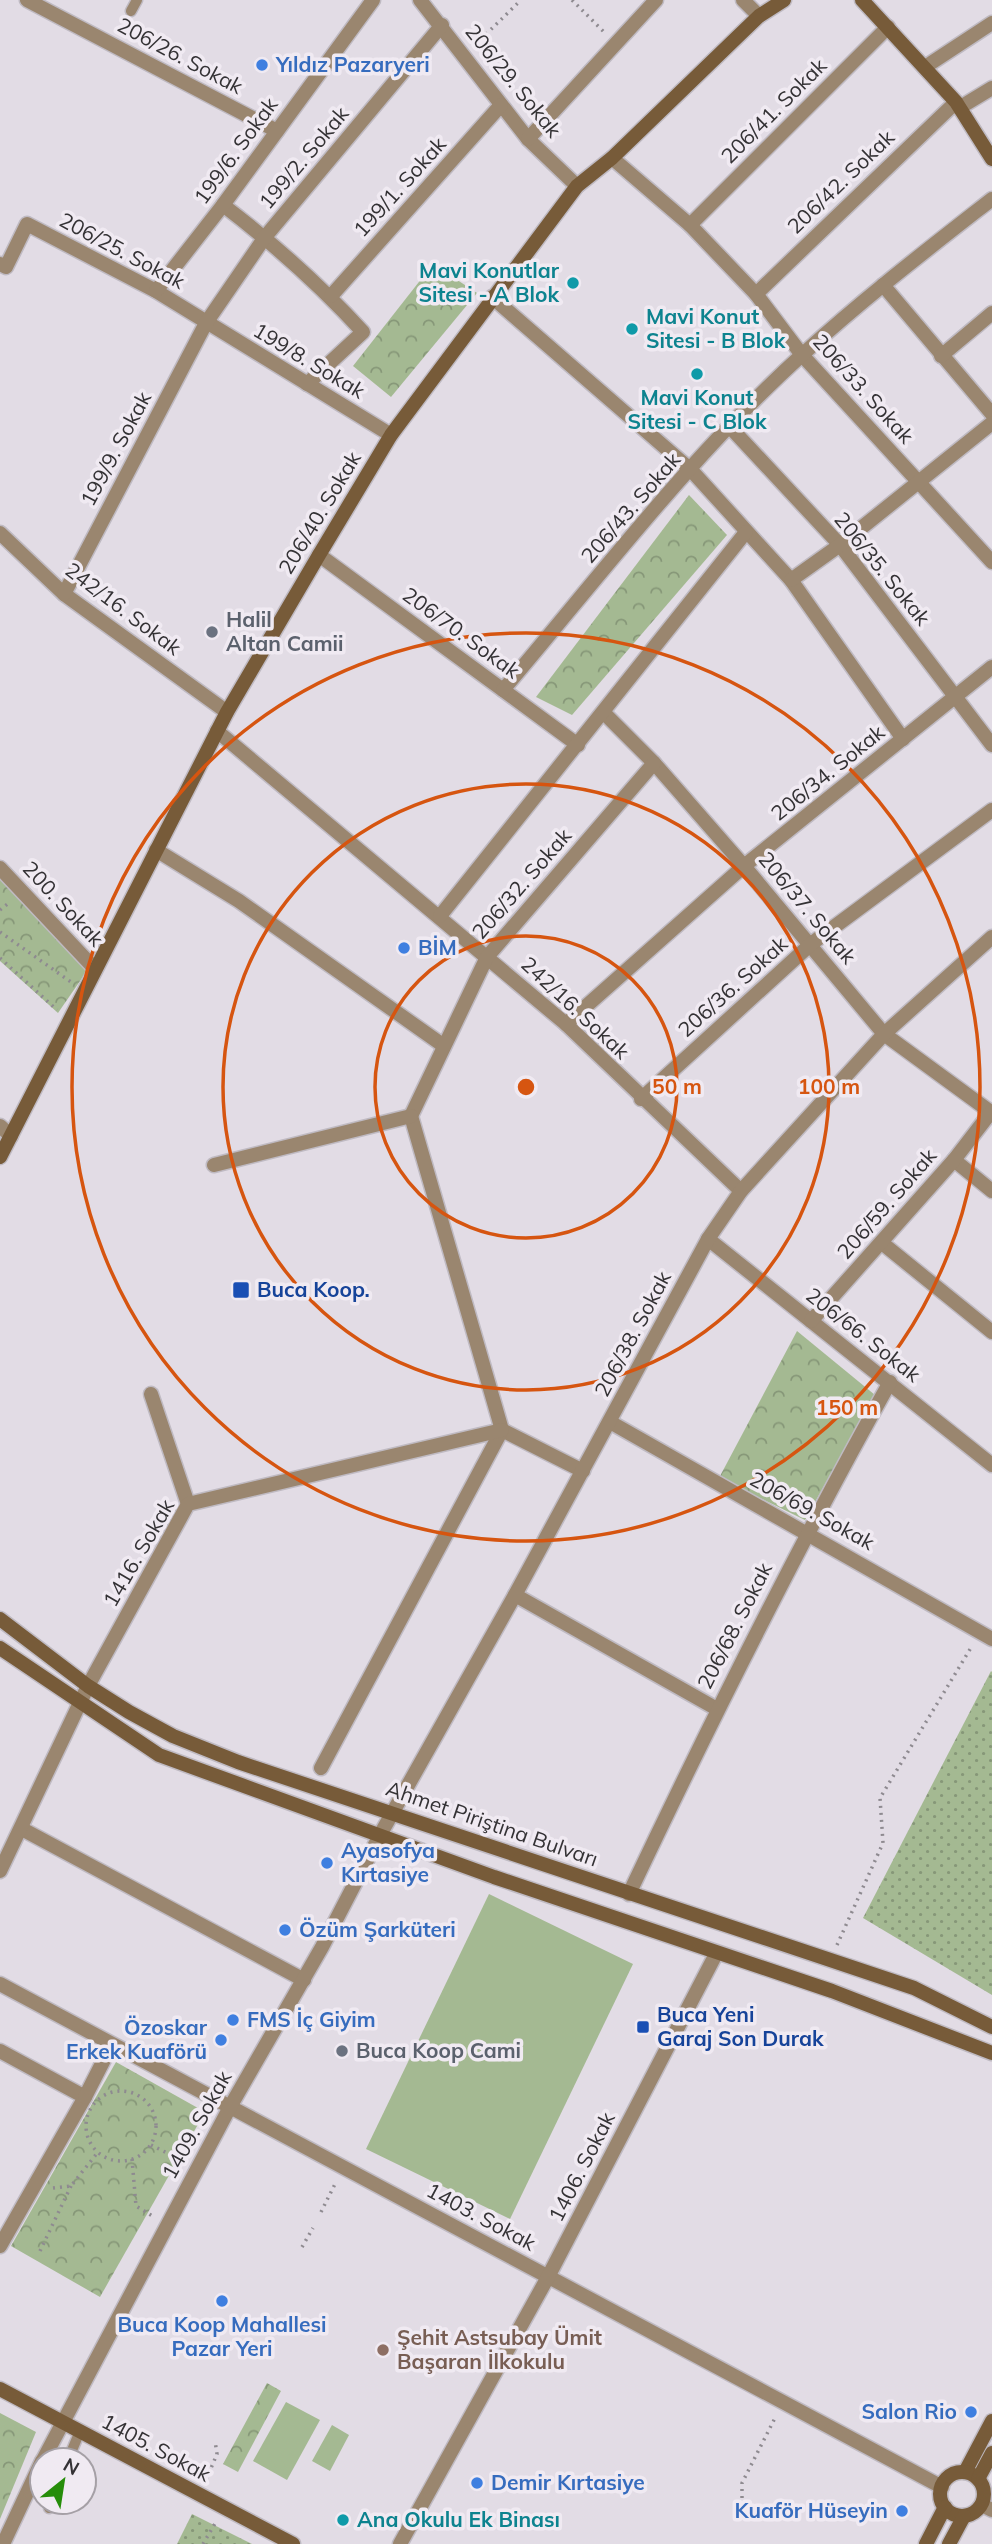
<svg xmlns="http://www.w3.org/2000/svg" width="992" height="2544" font-family="Mulish,sans-serif">
<style>
.grass{fill:url(#grass-dots)}
.park{fill:url(#park-crowns)}
.pitch{fill:#a4b992}
.lines{fill:none;stroke-linecap:round;stroke-linejoin:round}
.lane-casing{stroke:#bfbac2;stroke-width:13}
.street-casing{stroke:#bfbac2;stroke-width:17}
.secondary-casing{stroke:#bfbac2;stroke-width:17}
.path{stroke:#8e8a90;stroke-width:3.5;stroke-dasharray:2 5;stroke-linecap:butt}
.lane{stroke:#9a866f;stroke-width:10}
.street{stroke:#9a866f;stroke-width:14}
.secondary{stroke:#775b39;stroke-width:14}
.ring{fill:none;stroke:#d65510;stroke-width:3.5}
.shop-dot{fill:#3f7fe0;stroke:#f0eaf2;stroke-width:2.5}
.culture-dot{fill:#0f9aa8;stroke:#f0eaf2;stroke-width:2.5}
.worship-dot{fill:#6b7280;stroke:#f0eaf2;stroke-width:2.5}
.transit-dot{fill:#1a4fb4;stroke:#f0eaf2;stroke-width:2.5}
.education-dot{fill:#8d6e63;stroke:#f0eaf2;stroke-width:2.5}
.labels{text-anchor:middle;stroke-width:7;stroke-linejoin:round;paint-order:stroke}
.street-label{font-size:21px;fill:#343235;stroke:#f0eaf2}
.shop-label{font-size:21px;font-weight:bold;fill:#366cbe;stroke:#f0eaf2;text-anchor:start}
.culture-label{font-size:21px;font-weight:bold;fill:#0d838f;stroke:#f0eaf2;text-anchor:start}
.worship-label{font-size:21px;font-weight:bold;fill:#5b616d;stroke:#f0eaf2;text-anchor:start}
.transit-label{font-size:21px;font-weight:bold;fill:#164399;stroke:#f0eaf2;text-anchor:start}
.education-label{font-size:21px;font-weight:bold;fill:#785e54;stroke:#f0eaf2;text-anchor:start}
.centre{fill:#d65510;stroke:#f0eaf2;stroke-width:3.5}
.ring-label{font-size:21px;text-anchor:middle;font-weight:bold;fill:#d65510;stroke:#f0eaf2;stroke-width:7;stroke-linejoin:round;paint-order:stroke}
</style>
<defs>
<pattern id="grass-dots" width="8" height="8" patternUnits="userSpaceOnUse" patternTransform="scale(1.75)"><rect width="8" height="8" fill="#a4b992"/><path d="M2 2h.1M6 6h.1" fill="none" stroke="#869778" stroke-width="1.8" stroke-linecap="round"/></pattern>
<pattern id="park-crowns" width="20" height="18" patternUnits="userSpaceOnUse" patternTransform="scale(1.75)"><rect width="20" height="18" fill="#a4b992"/><path d="M2 6a3 3 0 1 1 6 0M12 15a3 3 0 1 1 6 0" fill="none" stroke="#869778"/></pattern>
</defs>
<rect width="100%" height="100%" fill="#e2dce5"/>
<g class="grass">
<path d="M991 1671 992 1672V1995L863 1918Z"/>
<path d="M192 2514 252 2544H177Z"/>
</g>
<g class="park">
<path d="M433 264 477 293 391 397 353 366Z"/>
<path d="M689 495 727 535 572 715 536 697Z"/>
<path d="M0 874 89 968 58 1013 0 961Z"/>
<path d="M797 1331 875 1395 805 1520 719 1478Z"/>
<path d="M116 2062 205 2112 100 2297 11 2246Z"/>
<path d="M267 2383 281 2391 238 2472 223 2464Z"/>
<path d="M0 2413 36 2432 0 2519Z"/>
</g>
<g class="pitch">
<path d="M489 1894 633 1964 510 2219 366 2149Z"/>
<path d="M286 2402 320 2420 287 2480 253 2461Z"/>
<path d="M332 2425 349 2435 330 2471 312 2461Z"/>
</g>
<g class="lines">
<defs>
<g id="lane">
<path d="M131 11 137 0"/>
<path d="M68 2460 80 2431"/>
<path d="M49 2508 52 2502"/>
</g>
<g id="street">
<path d="M27 0 277 131"/>
<path d="M420 0 528 139 577 186"/>
<path d="M743 0 759 16"/>
<path d="M925 67 992 23"/>
<path d="M959 108 992 88"/>
<path d="M528 139 656 0"/>
<path d="M612 158 690 225 756 294 802 355 992 562"/>
<path d="M223 205C274 244 320 285 363 332L307 384"/>
<path d="M690 225 888 27"/>
<path d="M0 264 6 267 27 224 156 291 391 435"/>
<path d="M883 285 992 414"/>
<path d="M156 291 223 205 373 0"/>
<path d="M756 294 956 102"/>
<path d="M331 296 501 105"/>
<path d="M492 297 691 470 791 580 903 739"/>
<path d="M941 356 992 313"/>
<path d="M730 427 840 545 992 745"/>
<path d="M0 533 64 594 227 712"/>
<path d="M319 555 578 745"/>
<path d="M791 580 840 545 992 423"/>
<path d="M64 594 206 323 265 237 442 25"/>
<path d="M503 690C600 576 692 454 803 354 863 299 928 249 992 199"/>
<path d="M604 713 654 763 744 866 884 1034 992 1113"/>
<path d="M217 731 566 1024 741 1191"/>
<path d="M156 850 239 901 444 1046"/>
<path d="M0 868 95 969"/>
<path d="M440 916 746 532"/>
<path d="M566 1024 744 866 992 667"/>
<path d="M641 1099 811 944 992 810"/>
<path d="M411 1116 487 957 654 763"/>
<path d="M411 1116 502 1430"/>
<path d="M0 1126 11 1136"/>
<path d="M954 1160 992 1191"/>
<path d="M214 1165 411 1116"/>
<path d="M708 1239 992 1465"/>
<path d="M882 1243 992 1332"/>
<path d="M811 1321 954 1160 991 1112"/>
<path d="M151 1394 188 1504"/>
<path d="M610 1422 992 1639"/>
<path d="M502 1430 583 1471"/>
<path d="M515 1595 717 1709"/>
<path d="M321 1768 502 1430"/>
<path d="M22 1829 304 1980"/>
<path d="M0 1871 88 1686 188 1504 502 1430"/>
<path d="M629 1894C711 1721 796 1550 890 1382"/>
<path d="M0 1984 942 2487"/>
<path d="M0 2051 85 2097 0 2246"/>
<path d="M85 2097 111 2046"/>
<path d="M43 2460 230 2107 322 1947 380 1835 515 1595 708 1239 741 1191 884 1034 992 937"/>
<path d="M982 2505 992 2510"/>
<path d="M3 2544 42 2461"/>
<path d="M400 2544 548 2277 716 1954"/>
</g>
<g id="secondary">
<path d="M862 0 956 102 992 159"/>
<path d="M0 1157 227 712 319 555 391 435 577 186 612 158 759 16 784 0"/>
<path d="M0 1619 88 1686 129 1712 173 1736 238 1762 914 1988 992 2027"/>
<path d="M0 1648 159 1755 494 1877 832 1991 992 2053"/>
<path d="M0 2389 293 2544"/>
<path d="M965 2472 992 2421"/>
<circle cx="962" cy="2494" r="22"/>
<path d="M978 2479 992 2453"/>
<path d="M926 2544 945 2507"/>
<path d="M949 2544 964 2516"/>
</g>
</defs>
<use href="#lane" class="lane-casing"/>
<use href="#street" class="street-casing"/>
<use href="#secondary" class="secondary-casing"/>
<g class="path">
<path d="M572 0 605 33"/>
<path d="M476 44 521 0"/>
<path d="M0 910 10 902"/>
<path d="M0 932 71 982"/>
<path d="M0 958 57 1010"/>
<path d="M837 1945 883 1843 880 1798 972 1646"/>
<circle cx="121" cy="2126" r="35"/>
<path d="M151 2145 183 2161"/>
<path d="M132 2159 136 2206 154 2217"/>
<path d="M53 2188 71 2186 98 2152"/>
<path d="M321 2212 336 2182"/>
<path d="M302 2247 313 2228"/>
<path d="M40 2251 71 2186"/>
<path d="M206 2480 217 2454 215 2441"/>
<path d="M742 2512V2483L776 2416"/>
<path d="M203 2544 216 2522"/>
</g>
<use href="#lane" class="lane"/>
<use href="#street" class="street"/>
<use href="#secondary" class="secondary"/>
</g>
<g class="ring">
<circle cx="526" cy="1087" r="151"/>
<circle cx="526" cy="1087" r="303"/>
<circle cx="526" cy="1087" r="454"/>
</g>
<g class="shop-dot">
<circle cx="262" cy="65" r="7"/>
<circle cx="404" cy="948" r="7"/>
<circle cx="327" cy="1863" r="7"/>
<circle cx="285" cy="1930" r="7"/>
<circle cx="233" cy="2020" r="7"/>
<circle cx="221" cy="2040" r="7"/>
<circle cx="222" cy="2301" r="7"/>
<circle cx="971" cy="2412" r="7"/>
<circle cx="477" cy="2483" r="7"/>
<circle cx="902" cy="2511" r="7"/>
</g>
<g class="culture-dot">
<circle cx="573" cy="283" r="7"/>
<circle cx="632" cy="329" r="7"/>
<circle cx="697" cy="374" r="7"/>
<circle cx="343" cy="2520" r="7"/>
</g>
<g class="worship-dot">
<circle cx="212" cy="632" r="7"/>
<circle cx="342" cy="2051" r="7"/>
</g>
<g class="transit-dot">
<rect x="232" y="1281" width="18" height="18" rx="3.5"/>
<rect x="636" y="2020" width="14" height="14" rx="3.5"/>
</g>
<circle class="education-dot" cx="383" cy="2350" r="7"/>
<g class="labels">
<g class="street-label">
<text transform="translate(180 56) rotate(28)" y="7">206/26. Sokak</text>
<text transform="translate(513 81) rotate(51)" y="7">206/29. Sokak</text>
<text transform="translate(774 111) rotate(-45)" y="7">206/41. Sokak</text>
<text transform="translate(236 151) rotate(-54)" y="7">199/6. Sokak</text>
<text transform="translate(304 158) rotate(-50)" y="7">199/2. Sokak</text>
<text transform="translate(841 182) rotate(-44)" y="7">206/42. Sokak</text>
<text transform="translate(400 187) rotate(-48)" y="7">199/1. Sokak</text>
<text transform="translate(122 251) rotate(28)" y="7">206/25. Sokak</text>
<text transform="translate(309 361) rotate(31)" y="7">199/8. Sokak</text>
<text transform="translate(863 389) rotate(48)" y="7">206/33. Sokak</text>
<text transform="translate(116 449) rotate(-62)" y="7">199/9. Sokak</text>
<text transform="translate(631 508) rotate(-49)" y="7">206/43. Sokak</text>
<text transform="translate(320 513) rotate(-59)" y="7">206/40. Sokak</text>
<text transform="translate(882 569) rotate(51)" y="7">206/35. Sokak</text>
<text transform="translate(123 609) rotate(37)" y="7">242/16. Sokak</text>
<text transform="translate(461 633) rotate(36)" y="7">206/70. Sokak</text>
<text transform="translate(828 773) rotate(-39)" y="7">206/34. Sokak</text>
<text transform="translate(522 884) rotate(-49)" y="7">206/32. Sokak</text>
<text transform="translate(63 904) rotate(47)" y="7">200. Sokak</text>
<text transform="translate(807 908) rotate(50)" y="7">206/37. Sokak</text>
<text transform="translate(733 987) rotate(-42)" y="7">206/36. Sokak</text>
<text transform="translate(575 1008) rotate(43)" y="7">242/16. Sokak</text>
<text transform="translate(887 1204) rotate(-49)" y="7">206/59. Sokak</text>
<text transform="translate(633 1334) rotate(-62)" y="7">206/38. Sokak</text>
<text transform="translate(863 1335) rotate(38)" y="7">206/66. Sokak</text>
<text transform="translate(812 1511) rotate(29)" y="7">206/69. Sokak</text>
<text transform="translate(139 1553) rotate(-60)" y="7">1416. Sokak</text>
<text transform="translate(735 1626) rotate(-63)" y="7">206/68. Sokak</text>
<text transform="translate(492 1824) rotate(19)" y="7">Ahmet Piriştina Bulvarı</text>
<text transform="translate(197 2125) rotate(-61)" y="7">1409. Sokak</text>
<text transform="translate(582 2167) rotate(-63)" y="7">1406. Sokak</text>
<text transform="translate(481 2217) rotate(28)" y="7">1403. Sokak</text>
<text transform="translate(156 2448) rotate(28)" y="7">1405. Sokak</text>
</g>
<g class="shop-label">
<text x="276" y="72">Yıldız Pazaryeri</text>
<text x="418" y="955">BİM</text>
<text x="341" y="1858">Ayasofya<tspan x="341" dy="24">Kırtasiye</tspan></text>
<text x="299" y="1937">Özüm Şarküteri</text>
<text x="247" y="2027">FMS İç Giyim</text>
<text x="207" y="2035" text-anchor="end">Özoskar<tspan x="207" dy="24">Erkek Kuaförü</tspan></text>
<text x="222" y="2332" text-anchor="middle">Buca Koop Mahallesi<tspan x="222" dy="24">Pazar Yeri</tspan></text>
<text x="957" y="2419" text-anchor="end">Salon Rio</text>
<text x="491" y="2490">Demir Kırtasiye</text>
<text x="888" y="2518" text-anchor="end">Kuaför Hüseyin</text>
</g>
<g class="culture-label">
<text x="559" y="278" text-anchor="end">Mavi Konutlar<tspan x="559" dy="24">Sitesi - A Blok</tspan></text>
<text x="646" y="324">Mavi Konut<tspan x="646" dy="24">Sitesi - B Blok</tspan></text>
<text x="697" y="405" text-anchor="middle">Mavi Konut<tspan x="697" dy="24">Sitesi - C Blok</tspan></text>
<text x="357" y="2527">Ana Okulu Ek Binası</text>
</g>
<g class="worship-label">
<text x="226" y="627">Halil<tspan x="226" dy="24">Altan Camii</tspan></text>
<text x="356" y="2058">Buca Koop Cami</text>
</g>
<g class="transit-label">
<text x="257" y="1297">Buca Koop.</text>
<text x="657" y="2022">Buca Yeni<tspan x="657" dy="24">Garaj Son Durak</tspan></text>
</g>
<g class="education-label">
<text x="397" y="2345">Şehit Astsubay Ümit<tspan x="397" dy="24">Başaran İlkokulu</tspan></text>
</g>
</g>
<circle cx="526" cy="1087" r="10" class="centre"/>
<g class="ring-label">
<text x="677" y="1094">50 m</text>
<text x="829" y="1094">100 m</text>
<text x="847" y="1415">150 m</text>
</g>
<g transform="translate(63 2481) rotate(30)"><circle r="33" fill="#f0eaf2" stroke="#a5a0a6" stroke-width="2"/>
<path d="M0-5L12 26L0 18L-12 26Z" fill="#268d0a"/>
<text y="-10" font-size="19" font-weight="bold" text-anchor="middle" fill="#343235">N</text>
</g>
</svg>
